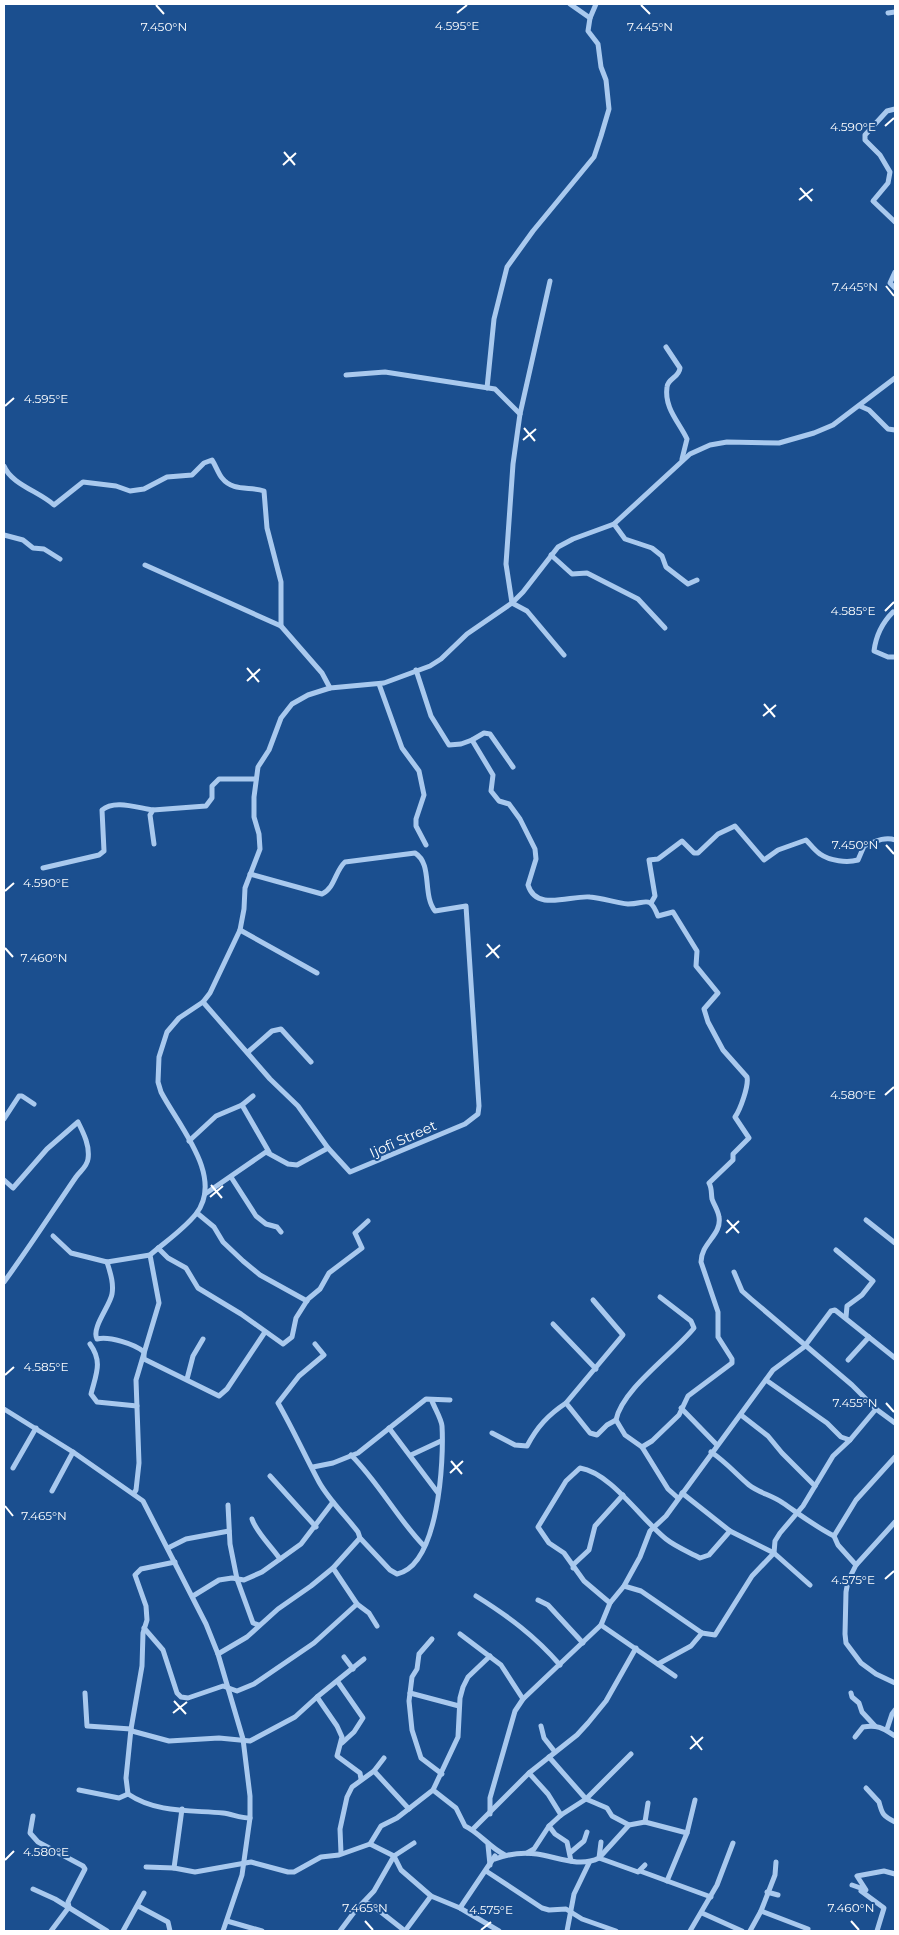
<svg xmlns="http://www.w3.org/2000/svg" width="899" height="1935" font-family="Montserrat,sans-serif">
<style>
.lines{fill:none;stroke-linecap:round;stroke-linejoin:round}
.minor{stroke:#a9c9ee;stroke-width:5}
.ticks{fill:none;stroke:#fff;stroke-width:2}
.labels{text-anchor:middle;stroke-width:4;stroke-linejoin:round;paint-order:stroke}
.street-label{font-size:14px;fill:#fff;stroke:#1b4f8f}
.ticks-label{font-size:12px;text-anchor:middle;fill:#fff;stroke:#1b4f8f;stroke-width:4;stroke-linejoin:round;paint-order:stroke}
</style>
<rect width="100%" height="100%" fill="#1b4f8f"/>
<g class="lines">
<g class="minor">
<path d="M570 4 590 18"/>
<path d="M888 13 895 12"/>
<path d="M895 109 887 111 865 135V140L880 155 890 172 888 183 873 201 895 222"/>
<path d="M895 272 890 283 895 288"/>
<path d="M550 281 520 414 513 464 506 564 512 603 527 611 564 655"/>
<path d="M666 347 680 368C679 378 668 378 667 387 664 408 679 422 687 439L682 459"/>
<path d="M346 375 385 372 495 389 520 414"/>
<path d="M487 388 494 319 507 267 533 231 594 157 601 136 609 109 606 80 601 67 598 44 588 31 590 18 596 4"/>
<path d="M860 406 869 410 888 429 895 430"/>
<path d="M4 466C11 484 40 492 54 505L83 482 116 486 130 491 144 489 167 477 192 475 204 463 212 460C216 466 218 473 222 478 233 492 250 486 264 491L267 528 281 582V626"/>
<path d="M614 524 625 539 652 548 662 556 666 567 688 584 697 580"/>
<path d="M4 535 23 540 33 548 44 549 60 559"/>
<path d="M551 555 572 574 587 573 638 599 665 628"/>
<path d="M145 565 281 626 322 673 330 688"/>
<path d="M893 612C882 623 876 635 874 651L888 657H895"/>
<path d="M416 670 431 716 449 745 461 744 472 740 493 775 491 791 499 801 509 804 520 819 535 849 536 859 528 885C536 912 571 895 590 897 603 898 616 903 628 904 647 904 649 894 658 916L673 912 697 951 696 966 718 993 704 1009 708 1022 723 1050 747 1077C749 1086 740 1110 735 1117L749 1138 733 1154V1160L709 1183C712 1188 711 1193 712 1199 714 1205 718 1210 719 1217 722 1235 701 1243 701 1262L718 1312V1337L732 1359V1363L688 1396 679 1415 652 1441 642 1447"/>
<path d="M379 684 402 748 419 771 424 795 416 819V826L426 845"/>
<path d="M472 740 484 733 490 734 513 767"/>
<path d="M154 844 150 815 153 810 206 806 212 798V786L219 779H256"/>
<path d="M43 868 99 855 104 851 102 810C114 799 138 808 153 810"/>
<path d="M651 903 655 896 649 860 658 859 682 841 694 853H698L718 834 735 826 764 860 778 850 806 840C810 844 815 851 820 854 830 861 847 863 858 860L864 846C874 842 885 836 895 840"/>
<path d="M240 930 317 973"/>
<path d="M203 1002 270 1079 298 1106 328 1148 350 1172 465 1124 478 1114 479 1106 466 906 435 911C422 895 433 864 415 853L345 862C335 871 335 888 322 894L250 874"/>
<path d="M248 1052 272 1031 281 1029 311 1062"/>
<path d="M242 1105 269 1152"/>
<path d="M4 1119 19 1096H22L34 1104"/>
<path d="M189 1141 216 1116 242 1105 253 1096"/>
<path d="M231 1177 256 1216 266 1224 277 1227 281 1232"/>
<path d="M4 1180 13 1188 47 1149 78 1122C84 1134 90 1146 88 1159 87 1167 80 1171 76 1177 52 1212 29 1248 4 1282"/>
<path d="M205 1194 266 1152 288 1164 297 1165 328 1148"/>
<path d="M197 1213 214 1227 223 1242 243 1261 260 1275 307 1301"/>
<path d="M866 1220 895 1243"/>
<path d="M53 1236 71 1253 107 1262 150 1255"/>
<path d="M158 1248 168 1258 186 1268 198 1288 241 1314 283 1344 292 1337 296 1318 308 1299 320 1289 329 1273 362 1248 355 1233 368 1221"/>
<path d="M836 1250 873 1281 862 1295 847 1306 846 1317"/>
<path d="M107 1262C110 1272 114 1283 112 1294 110 1306 91 1328 97 1339 109 1336 135 1344 144 1352V1359L219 1396 227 1389 265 1332"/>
<path d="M734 1272 742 1291 751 1299 852 1385 876 1409 895 1423"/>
<path d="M660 1297 691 1321 694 1328C674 1353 622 1389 616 1420L625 1435 642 1447 668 1489 678 1498"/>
<path d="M593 1300 623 1335 566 1403 590 1433 597 1435 607 1425 616 1420"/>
<path d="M553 1324 596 1369"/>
<path d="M90 1344C103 1362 96 1374 91 1394L97 1402 137 1406"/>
<path d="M315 1344 324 1355 299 1376 278 1403C293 1429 305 1456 319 1482 329 1500 345 1515 358 1532L360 1538 390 1570 397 1574C439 1565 444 1460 442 1426 441 1418 435 1409 432 1401"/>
<path d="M848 1360 869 1337"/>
<path d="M187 1379 193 1356 203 1339"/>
<path d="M766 1380 827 1423 841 1437 850 1440"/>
<path d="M681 1408 717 1445"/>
<path d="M4 1409 73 1452 143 1501 206 1624 218 1654 243 1739 250 1796V1818L242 1875 223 1931"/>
<path d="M741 1415 768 1436 782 1453 815 1486"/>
<path d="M389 1428 438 1493"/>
<path d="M492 1433 515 1445 527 1446C537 1427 548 1415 566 1403"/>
<path d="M711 1452C726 1462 735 1473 749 1485 759 1493 772 1495 783 1503 799 1514 816 1527 834 1536L838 1545 856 1565"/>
<path d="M351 1455C379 1483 397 1518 424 1546"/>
<path d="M411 1455 441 1441"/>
<path d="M313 1467 333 1463 358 1453 426 1399 450 1400"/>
<path d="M13 1468 36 1428"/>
<path d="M270 1476 316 1527"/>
<path d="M52 1491 73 1452"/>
<path d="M134 1493 136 1490 139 1463 136 1380 159 1303 150 1255C165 1242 183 1230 196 1214 225 1177 178 1125 161 1092L158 1082 159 1057 167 1032 179 1018 203 1002 210 993 240 930 244 909 245 888 260 849 259 834 254 817V797L258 767 269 750 281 718 292 704 308 695 330 688 384 683 430 666 441 659 467 634 512 603 523 592 558 547 573 539 614 524 690 454 710 445 727 442 779 443 814 433 833 425 895 378"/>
<path d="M682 1493 730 1531 774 1553 810 1585"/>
<path d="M228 1505 230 1544 237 1579 253 1623 259 1625"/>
<path d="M252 1519C256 1532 272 1547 280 1559"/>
<path d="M895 1522 856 1565 848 1581 846 1592 845 1634 846 1643 861 1663 876 1674 895 1683"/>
<path d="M834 1536 856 1500 895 1457"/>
<path d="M168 1548 186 1539 229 1531"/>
<path d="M333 1568 357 1604 369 1613 377 1626"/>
<path d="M573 1568 574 1564 589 1550 595 1526 623 1495"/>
<path d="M624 1586 641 1591 702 1633 715 1635 752 1576 774 1553 775 1541 780 1533 803 1506 833 1456 850 1440 876 1409"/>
<path d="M193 1596 219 1580 232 1578 244 1580 262 1572 301 1544 333 1502"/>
<path d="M476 1596C508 1616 535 1636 560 1665"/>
<path d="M538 1600 548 1605 583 1643"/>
<path d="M610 1603 584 1581 564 1553 549 1543 538 1527 566 1481 580 1468C611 1473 641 1519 666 1539 676 1547 689 1552 700 1558L709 1555 730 1531"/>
<path d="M601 1625 675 1676"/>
<path d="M144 1628 163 1650 177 1693 181 1697 188 1698 223 1686 237 1691 254 1684 314 1643 357 1604"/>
<path d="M460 1634 501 1665 523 1699"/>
<path d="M432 1639 419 1654 417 1669 412 1677 409 1701 412 1730 421 1758 442 1774"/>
<path d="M218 1654 247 1637 278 1609 311 1586 333 1568 360 1538"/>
<path d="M344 1657 353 1669"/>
<path d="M658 1664 691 1646 702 1633"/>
<path d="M338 1682 363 1718 354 1732 342 1743"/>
<path d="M85 1693 87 1726 131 1729"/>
<path d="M410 1693 459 1706"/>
<path d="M851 1693 852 1697 859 1703 862 1712 875 1726"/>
<path d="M317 1697 364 1659"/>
<path d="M541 1726 544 1738 555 1752"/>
<path d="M887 1729 892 1714 895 1710"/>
<path d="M132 1731 169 1741 219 1738 250 1741 295 1717 317 1697 337 1726 342 1737 337 1756 360 1773 361 1779"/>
<path d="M855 1737 863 1727C878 1724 884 1729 895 1736"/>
<path d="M549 1757 586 1799 607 1808 612 1816 629 1825"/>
<path d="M374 1771 409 1809"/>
<path d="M529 1773 548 1794 561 1815"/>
<path d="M866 1788 879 1802C882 1814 883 1816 895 1822"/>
<path d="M79 1790 119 1798 128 1794"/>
<path d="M433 1790 456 1808 465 1826C480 1833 490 1848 505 1855"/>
<path d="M128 1794 126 1778 131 1729 142 1666 143 1633 147 1620 146 1606 135 1575 141 1569 175 1562"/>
<path d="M128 1794C156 1813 190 1810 223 1813 232 1814 240 1818 250 1818"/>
<path d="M490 1814V1798L515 1711 523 1699 601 1625 610 1603 624 1586 640 1557 650 1531 666 1516 773 1370 804 1347 831 1311 835 1310 895 1358"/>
<path d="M33 1816 30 1833 38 1842 83 1866 85 1869 68 1902 69 1907 51 1931"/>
<path d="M645 1822 648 1803"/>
<path d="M549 1826 555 1834 567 1842 571 1861"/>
<path d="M473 1829 529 1773 577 1735 588 1723 606 1701 636 1648"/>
<path d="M370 1844 381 1826 397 1818 433 1790 458 1737 460 1698 463 1687 468 1677 490 1656"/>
<path d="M488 1845 490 1865"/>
<path d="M571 1852 584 1841 587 1832"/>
<path d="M341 1853 340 1829 347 1797 352 1787 374 1771 384 1758"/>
<path d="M527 1853 534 1849 549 1826 561 1815 586 1799 631 1754"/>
<path d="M495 1859C508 1854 523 1852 537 1854 557 1857 580 1868 599 1858L601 1842"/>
<path d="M645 1865 638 1872 599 1858 629 1825 645 1822 687 1833"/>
<path d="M146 1867 174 1868 195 1872 251 1862 288 1872H294L321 1857 339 1855 370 1844 394 1856 401 1870 431 1896 460 1908 499 1931"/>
<path d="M174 1868 182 1809"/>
<path d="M486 1871 542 1908 549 1910 566 1909 582 1919 616 1931"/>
<path d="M640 1871 711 1897"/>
<path d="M667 1881 687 1833 695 1800"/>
<path d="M852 1885 866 1890 857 1876 884 1871 895 1874"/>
<path d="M33 1889 55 1899 107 1931"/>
<path d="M861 1891 884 1908 877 1931"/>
<path d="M767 1892 778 1895"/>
<path d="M365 1903 372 1905 405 1931 431 1896"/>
<path d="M138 1906 168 1922 170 1931"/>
<path d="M460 1908 495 1856"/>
<path d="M761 1911 808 1929"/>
<path d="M702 1913 742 1931"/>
<path d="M227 1921 262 1931"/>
<path d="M123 1931 144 1893"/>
<path d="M340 1931 355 1911 374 1891 394 1856 414 1843"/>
<path d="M567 1931 574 1894 589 1863"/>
<path d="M690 1931 717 1885 733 1843"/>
<path d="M750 1931 761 1911 775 1875 776 1862"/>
</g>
</g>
<path class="ticks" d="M156 5 164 14M641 5 650 14M457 13 467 5M885 126 894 118M284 152 295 165M283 165 296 153M800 188 812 201M799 200 813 189M886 286 894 296M5 406 14 398M524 428 535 441M523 440 536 429M885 611 894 602M247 668 259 682M247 681 260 669M764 704 775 717M763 716 776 705M886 845 894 854M5 891 14 883M487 944 499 958M5 948 13 957M486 957 500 945M885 1095 894 1087M211 1185 222 1198M210 1197 223 1186M727 1220 739 1233M726 1233 739 1221M5 1375 14 1367M886 1403 894 1412M451 1461 462 1474M450 1473 463 1461M5 1506 13 1516M885 1579 894 1571M174 1701 186 1714M173 1713 187 1702M691 1736 702 1750M690 1749 703 1737M5 1860 14 1851M365 1921 373 1930M851 1921 859 1930M481 1930 491 1922"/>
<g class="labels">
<g class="street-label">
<text transform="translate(403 1139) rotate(-24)" y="5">Ijofi Street</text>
</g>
</g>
<g class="ticks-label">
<text x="457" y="30">4.595°E</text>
<text x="650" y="31">7.445°N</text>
<text x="164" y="31">7.450°N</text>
<text x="853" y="131">4.590°E</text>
<text x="855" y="291">7.445°N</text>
<text x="46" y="403">4.595°E</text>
<text x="853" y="615">4.585°E</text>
<text x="855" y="849">7.450°N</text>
<text x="46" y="887">4.590°E</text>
<text x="44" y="962">7.460°N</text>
<text x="853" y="1099">4.580°E</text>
<text x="46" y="1371">4.585°E</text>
<text x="855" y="1407">7.455°N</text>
<text x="44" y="1520">7.465°N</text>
<text x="853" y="1584">4.575°E</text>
<text x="46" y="1856">4.580°E</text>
<text x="365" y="1912">7.465°N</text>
<text x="851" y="1912">7.460°N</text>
<text x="491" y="1914">4.575°E</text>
</g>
<rect width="899" height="1935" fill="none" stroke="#ffffff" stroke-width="10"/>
</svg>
